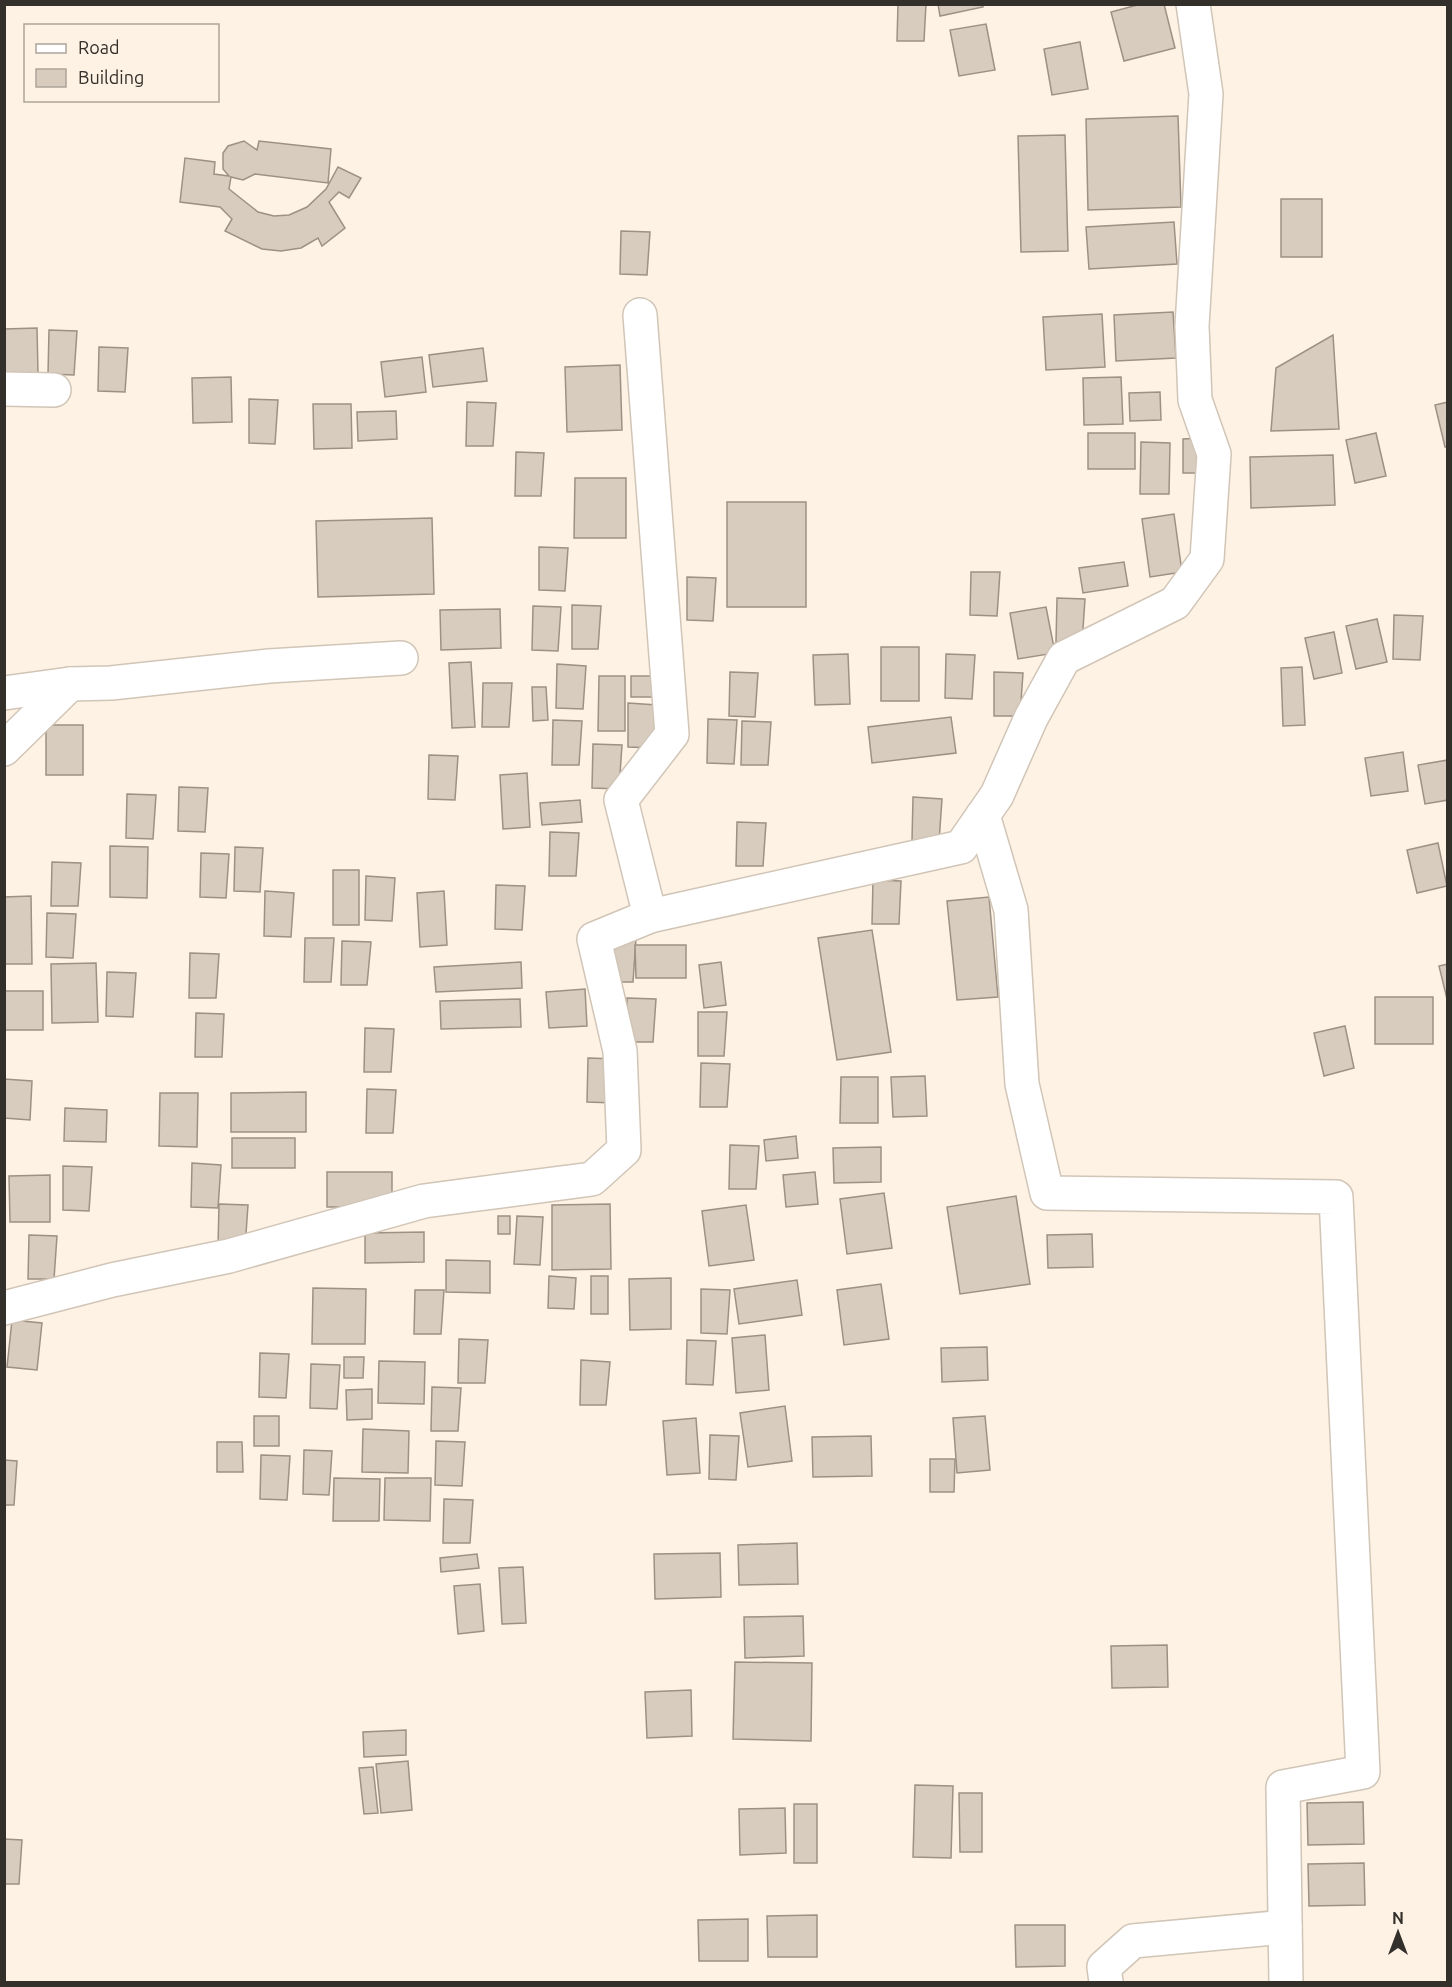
<svg xmlns="http://www.w3.org/2000/svg" width="1452" height="1987" font-family="Ubuntu,sans-serif">
<style>
.building{fill:#d8ccbe;stroke:#9c9184;stroke-width:1.5}
.lines{fill:none;stroke-linecap:round;stroke-linejoin:round}
.street-casing{stroke:#d1c5b7;stroke-width:36}
.street{stroke:#fff;stroke-width:33}
</style>
<rect width="100%" height="100%" fill="#fef2e4"/>
<g class="building">
<path d="M898 4H926L924 41H897Z"/>
<path d="M938 4H983V7L940 16Z"/>
<path d="M1141 4H1164L1175 48 1124 61 1111 12Z"/>
<path d="M986 24 995 70 959 76 950 30Z"/>
<path d="M1080 42 1088 89 1052 95 1044 49Z"/>
<path d="M1178 116 1181 207 1088 210 1086 119Z"/>
<path d="M1065 135 1068 251 1021 252 1018 136Z"/>
<path d="M244 141 257 150 259 141 331 149 328 183 255 174 243 180 231 177 229 189 258 212 274 216 289 215 307 207 326 189 338 167 361 178 349 198 339 192 329 202 345 228 322 246 318 238 301 248 281 251 262 249 225 231 232 219 220 207 180 202 185 158 215 162 214 174 229 176 223 169V153L228 146Z"/>
<rect x="1281" y="199" width="41" height="58"/>
<path d="M1174 222 1177 264 1089 269 1086 227Z"/>
<path d="M621 231 650 232 647 275 620 274Z"/>
<path d="M1173 312 1176 358 1116 361 1114 315Z"/>
<path d="M1102 314 1105 367 1046 370 1043 317Z"/>
<path d="M37 328 38 373 4 374V329Z"/>
<path d="M49 330 77 331 74 375 48 374Z"/>
<path d="M1333 335 1339 429 1271 431 1276 368Z"/>
<path d="M99 347 128 348 125 392 98 391Z"/>
<path d="M483 348 487 381 433 387 429 355Z"/>
<path d="M422 357 426 392 385 397 381 362Z"/>
<path d="M620 365 622 430 567 432 565 367Z"/>
<path d="M231 377 232 422 193 423 192 378Z"/>
<path d="M1121 377 1123 424 1084 425 1083 378Z"/>
<path d="M1160 392 1161 420 1130 421 1129 393Z"/>
<path d="M249 399 278 400 275 444 249 443Z"/>
<path d="M467 402 496 403 493 446H466Z"/>
<path d="M1448 402V447H1445L1435 405Z"/>
<path d="M313 404H351L352 448 314 449Z"/>
<path d="M396 411 397 439 358 441 357 412Z"/>
<rect x="1088" y="433" width="47" height="36"/>
<path d="M1376 433 1386 476 1355 483 1346 440Z"/>
<path d="M1202 438V473H1183V439Z"/>
<path d="M1141 442 1170 443 1169 494H1140Z"/>
<path d="M516 452 544 453 541 496H515Z"/>
<path d="M1333 455 1335 505 1251 508 1250 457Z"/>
<path d="M575 478H626V538H574Z"/>
<rect x="727" y="502" width="79" height="105"/>
<path d="M1174 514 1182 572 1150 577 1142 519Z"/>
<path d="M432 518 434 594 318 597 316 521Z"/>
<path d="M539 547 568 548 565 591 539 590Z"/>
<path d="M1124 562 1128 586 1083 593 1079 568Z"/>
<path d="M971 572H1000L997 616 970 615Z"/>
<path d="M687 577 716 578 713 621 687 620Z"/>
<path d="M1057 598 1085 599 1082 643 1056 642Z"/>
<path d="M572 605 601 606 598 649H572Z"/>
<path d="M533 606 561 607 558 651 532 650Z"/>
<path d="M1046 607 1055 653 1018 659 1010 613Z"/>
<path d="M500 609 501 648 441 650 440 610Z"/>
<path d="M1394 615 1423 616 1420 660 1393 659Z"/>
<path d="M1377 619 1387 662 1356 669 1346 626Z"/>
<path d="M1334 632 1342 673 1314 679 1305 638Z"/>
<rect x="881" y="647" width="38" height="54"/>
<path d="M848 654 850 704 815 705 813 655Z"/>
<path d="M946 654 975 655 972 699 945 698Z"/>
<path d="M471 662 475 727 452 728 449 663Z"/>
<path d="M557 664 586 666 583 709 556 708Z"/>
<path d="M1302 667 1305 725 1283 726 1281 668Z"/>
<path d="M730 672 758 673 755 717 729 716Z"/>
<path d="M994 672 1023 673 1020 716H994Z"/>
<path d="M599 676H625V731H598Z"/>
<path d="M631 676H654L655 697H631Z"/>
<path d="M483 683H512L509 727H482Z"/>
<path d="M532 687H546L548 720 533 721Z"/>
<path d="M628 703 657 705 655 748 628 747Z"/>
<path d="M951 717 956 753 872 763 868 727Z"/>
<path d="M708 719 737 720 734 764 707 763Z"/>
<path d="M553 720 582 721 579 765H552Z"/>
<path d="M742 721 771 722 768 765H741Z"/>
<rect x="46" y="725" width="37" height="50"/>
<path d="M593 744 622 745 619 789 592 788Z"/>
<path d="M1403 752 1408 791 1371 796 1365 758Z"/>
<path d="M429 755 458 756 455 800 428 799Z"/>
<path d="M1448 760V800L1425 804 1418 765Z"/>
<path d="M527 773 530 827 503 829 500 775Z"/>
<path d="M179 787 208 788 205 832 178 831Z"/>
<path d="M127 794 156 795 153 839 126 838Z"/>
<path d="M913 797 942 799 939 842 912 841Z"/>
<path d="M580 800 582 822 542 825 540 803Z"/>
<path d="M737 822 766 823 763 866H736Z"/>
<path d="M550 832 579 833 576 876H549Z"/>
<path d="M1438 843 1447 886 1417 893 1407 850Z"/>
<path d="M110 846 148 847 147 898 110 897Z"/>
<path d="M235 847 263 848 260 892 234 891Z"/>
<path d="M201 853 229 854 226 898 200 897Z"/>
<path d="M52 862 81 863 78 906H51Z"/>
<rect x="333" y="870" width="26" height="55"/>
<path d="M366 876 395 878 392 921 365 920Z"/>
<path d="M873 880 901 881 899 924H872Z"/>
<path d="M496 885 525 886 522 930 495 929Z"/>
<path d="M265 891 294 893 291 937 264 936Z"/>
<path d="M444 891 447 945 420 947 417 893Z"/>
<path d="M31 896 32 964H4V897Z"/>
<path d="M989 897 998 997 957 1000 947 901Z"/>
<path d="M47 913 76 914 73 958 46 957Z"/>
<path d="M872 930 891 1052 837 1060 818 938Z"/>
<path d="M305 938H334L331 982H304Z"/>
<path d="M607 938 636 939 633 982H606Z"/>
<path d="M342 941 371 942 367 985H341Z"/>
<path d="M635 945H686V978H636Z"/>
<path d="M190 953 219 954 216 998H189Z"/>
<path d="M521 962 522 988 436 992 434 967Z"/>
<path d="M721 962 726 1005 704 1008 699 965Z"/>
<path d="M96 963 98 1022 52 1023 51 964Z"/>
<path d="M1448 964V1003L1439 966Z"/>
<path d="M107 972 136 973 133 1017 106 1016Z"/>
<path d="M585 989 587 1026 549 1028 546 992Z"/>
<rect x="4" y="991" width="39" height="39"/>
<rect x="1375" y="997" width="58" height="47"/>
<path d="M627 998 656 999 653 1042H626Z"/>
<path d="M520 999 521 1027 441 1029 440 1001Z"/>
<path d="M698 1012H727L724 1056H698Z"/>
<path d="M196 1013 224 1014 222 1057H195Z"/>
<path d="M1345 1026 1354 1068 1324 1076 1314 1033Z"/>
<path d="M365 1028 394 1029 391 1072H364Z"/>
<path d="M588 1058 617 1059 614 1103 587 1102Z"/>
<path d="M701 1063 730 1064 727 1107H700Z"/>
<path d="M925 1076 927 1116 893 1117 891 1077Z"/>
<path d="M841 1077H878V1123H840Z"/>
<path d="M4 1079 32 1081 30 1120 4 1118Z"/>
<path d="M367 1089 396 1090 393 1133H366Z"/>
<path d="M306 1092V1132H231V1093Z"/>
<path d="M160 1093H198L197 1147 159 1146Z"/>
<path d="M65 1108 107 1110 106 1142 64 1141Z"/>
<path d="M796 1136 798 1158 766 1161 764 1140Z"/>
<rect x="232" y="1138" width="63" height="30"/>
<path d="M730 1145 759 1146 756 1189H729Z"/>
<path d="M881 1147V1182L834 1183 833 1148Z"/>
<path d="M192 1163 221 1165 218 1208 191 1207Z"/>
<path d="M63 1166 92 1167 89 1211 63 1210Z"/>
<rect x="327" y="1172" width="65" height="35"/>
<path d="M815 1172 818 1204 786 1207 783 1175Z"/>
<path d="M50 1175V1222H10L9 1176Z"/>
<path d="M884 1193 892 1248 847 1254 840 1199Z"/>
<path d="M1016 1196 1030 1284 960 1294 947 1207Z"/>
<path d="M219 1204 248 1205 245 1248 218 1247Z"/>
<path d="M610 1204 611 1269 552 1270V1205Z"/>
<path d="M746 1205 754 1260 709 1266 702 1211Z"/>
<rect x="498" y="1216" width="12" height="18"/>
<path d="M517 1216 543 1217 540 1265 514 1264Z"/>
<path d="M424 1232V1262L365 1263V1233Z"/>
<path d="M1092 1234 1093 1267 1048 1268 1047 1235Z"/>
<path d="M29 1235 57 1236 54 1279H28Z"/>
<path d="M446 1260 490 1261V1293L446 1292Z"/>
<path d="M549 1276 576 1278 574 1309 548 1308Z"/>
<rect x="591" y="1276" width="17" height="38"/>
<path d="M671 1278V1329L630 1330 629 1279Z"/>
<path d="M797 1280 802 1315 739 1324 734 1289Z"/>
<path d="M881 1284 889 1339 844 1345 837 1290Z"/>
<path d="M313 1288 366 1289 365 1344H312Z"/>
<path d="M701 1289 730 1290 727 1334 701 1333Z"/>
<path d="M415 1290H444L441 1334H414Z"/>
<path d="M12 1320 42 1323 37 1370 7 1367Z"/>
<path d="M765 1335 769 1390 736 1393 732 1338Z"/>
<path d="M459 1339 488 1340 485 1383H458Z"/>
<path d="M687 1340 716 1341 713 1385 686 1384Z"/>
<path d="M987 1347 988 1380 942 1382 941 1348Z"/>
<path d="M260 1353 289 1354 286 1398 259 1397Z"/>
<path d="M344 1357H364L363 1378H344Z"/>
<path d="M581 1360 610 1362 606 1405H580Z"/>
<path d="M379 1361 425 1362 424 1404 378 1403Z"/>
<path d="M311 1364 340 1365 337 1409 310 1408Z"/>
<path d="M432 1387 461 1388 458 1431H431Z"/>
<path d="M372 1389V1419L347 1420 346 1390Z"/>
<path d="M785 1406 792 1461 748 1467 740 1413Z"/>
<rect x="254" y="1416" width="25" height="30"/>
<path d="M985 1416 990 1470 957 1473 953 1418Z"/>
<path d="M696 1418 700 1473 667 1475 663 1421Z"/>
<path d="M363 1429 409 1431 408 1473 362 1472Z"/>
<path d="M710 1435 739 1436 736 1480 709 1479Z"/>
<path d="M871 1436 872 1476 813 1477 812 1437Z"/>
<path d="M436 1441 465 1442 462 1486 435 1485Z"/>
<path d="M217 1442H242L243 1472H217Z"/>
<path d="M304 1450 332 1451 329 1495 303 1494Z"/>
<path d="M261 1455 290 1456 287 1500 260 1499Z"/>
<path d="M930 1459H955L954 1492H930Z"/>
<path d="M4 1460 17 1461 14 1505H4Z"/>
<path d="M334 1478 380 1479 379 1521H333Z"/>
<path d="M385 1478H431L430 1521 384 1520Z"/>
<path d="M444 1499 473 1500 470 1543H443Z"/>
<path d="M797 1543 798 1584 739 1585 738 1545Z"/>
<path d="M720 1553 721 1597 655 1599 654 1554Z"/>
<path d="M477 1554 479 1568 441 1572 440 1558Z"/>
<path d="M523 1567 526 1623 502 1624 499 1568Z"/>
<path d="M480 1584 484 1631 458 1634 454 1586Z"/>
<path d="M803 1616 804 1656 745 1658 744 1617Z"/>
<path d="M1167 1645 1168 1687 1112 1688 1111 1646Z"/>
<path d="M735 1662 812 1663 811 1741 733 1739Z"/>
<path d="M691 1690 692 1736 647 1738 645 1692Z"/>
<path d="M406 1730V1755L364 1757 363 1732Z"/>
<path d="M408 1761 412 1810 381 1813 376 1764Z"/>
<path d="M373 1767 378 1813 364 1814 359 1768Z"/>
<path d="M915 1785 953 1786 951 1858 913 1857Z"/>
<path d="M959 1793H982V1852H960Z"/>
<path d="M1363 1802 1364 1844 1308 1845 1307 1803Z"/>
<rect x="794" y="1804" width="23" height="59"/>
<path d="M785 1808 786 1853 740 1855 739 1809Z"/>
<path d="M4 1839 22 1840 19 1884H4Z"/>
<path d="M1364 1863 1365 1905 1309 1906 1308 1864Z"/>
<path d="M817 1915V1957H768L767 1916Z"/>
<path d="M748 1919V1961H699L698 1920Z"/>
<path d="M1015 1925H1065V1966L1016 1967Z"/>
</g>
<g class="lines">
<defs>
<g id="street">
<path d="M640 315 672 734 621 800 650 916"/>
<path d="M4 389 54 390"/>
<path d="M4 693 70 684 111 683 269 666 401 658"/>
<path d="M4 749 70 684"/>
<path d="M983 815 1011 910 1022 1084 1047 1193 1336 1197 1363 1772 1283 1787 1286 1982"/>
<path d="M4 1308 112 1280 229 1256 424 1201 592 1179 624 1150 620 1051 594 939 650 916 961 847 997 795 1031 718 1064 658 1175 603 1207 559 1214 454 1195 400 1192 326 1206 94 1193 4"/>
<path d="M1106 1982 1104 1967 1133 1941 1285 1927"/>
</g>
</defs>
<use href="#street" class="street-casing"/>
<use href="#street" class="street"/>
</g>
<rect width="1452" height="1987" fill="none" stroke="#332f2a" stroke-width="12"/>
<rect x="24" y="24" width="195" height="78" fill="#fef2e4" stroke="#ada49a" stroke-width="1.5"/>
<rect x="36" y="44" width="30" height="9" fill="#ffffff" stroke="#ada49a" stroke-width="1.5"/>
<text x="78" y="54" font-size="18" fill="#332f2a">Road</text>
<rect x="36" y="69" width="30" height="18" fill="#d8ccbe" stroke="#ada49a" stroke-width="1.5"/>
<text x="78" y="84" font-size="18" fill="#332f2a">Building</text>
<g transform="translate(1398 1933)" stroke="#fef2e4" stroke-width="4.5" paint-order="stroke">
<path d="M0-4.5L10 22L0 15L-10 22Z" fill="#332f2a"/>
<text y="-9" font-size="16" font-weight="bold" text-anchor="middle" fill="#332f2a">N</text>
</g>
</svg>
